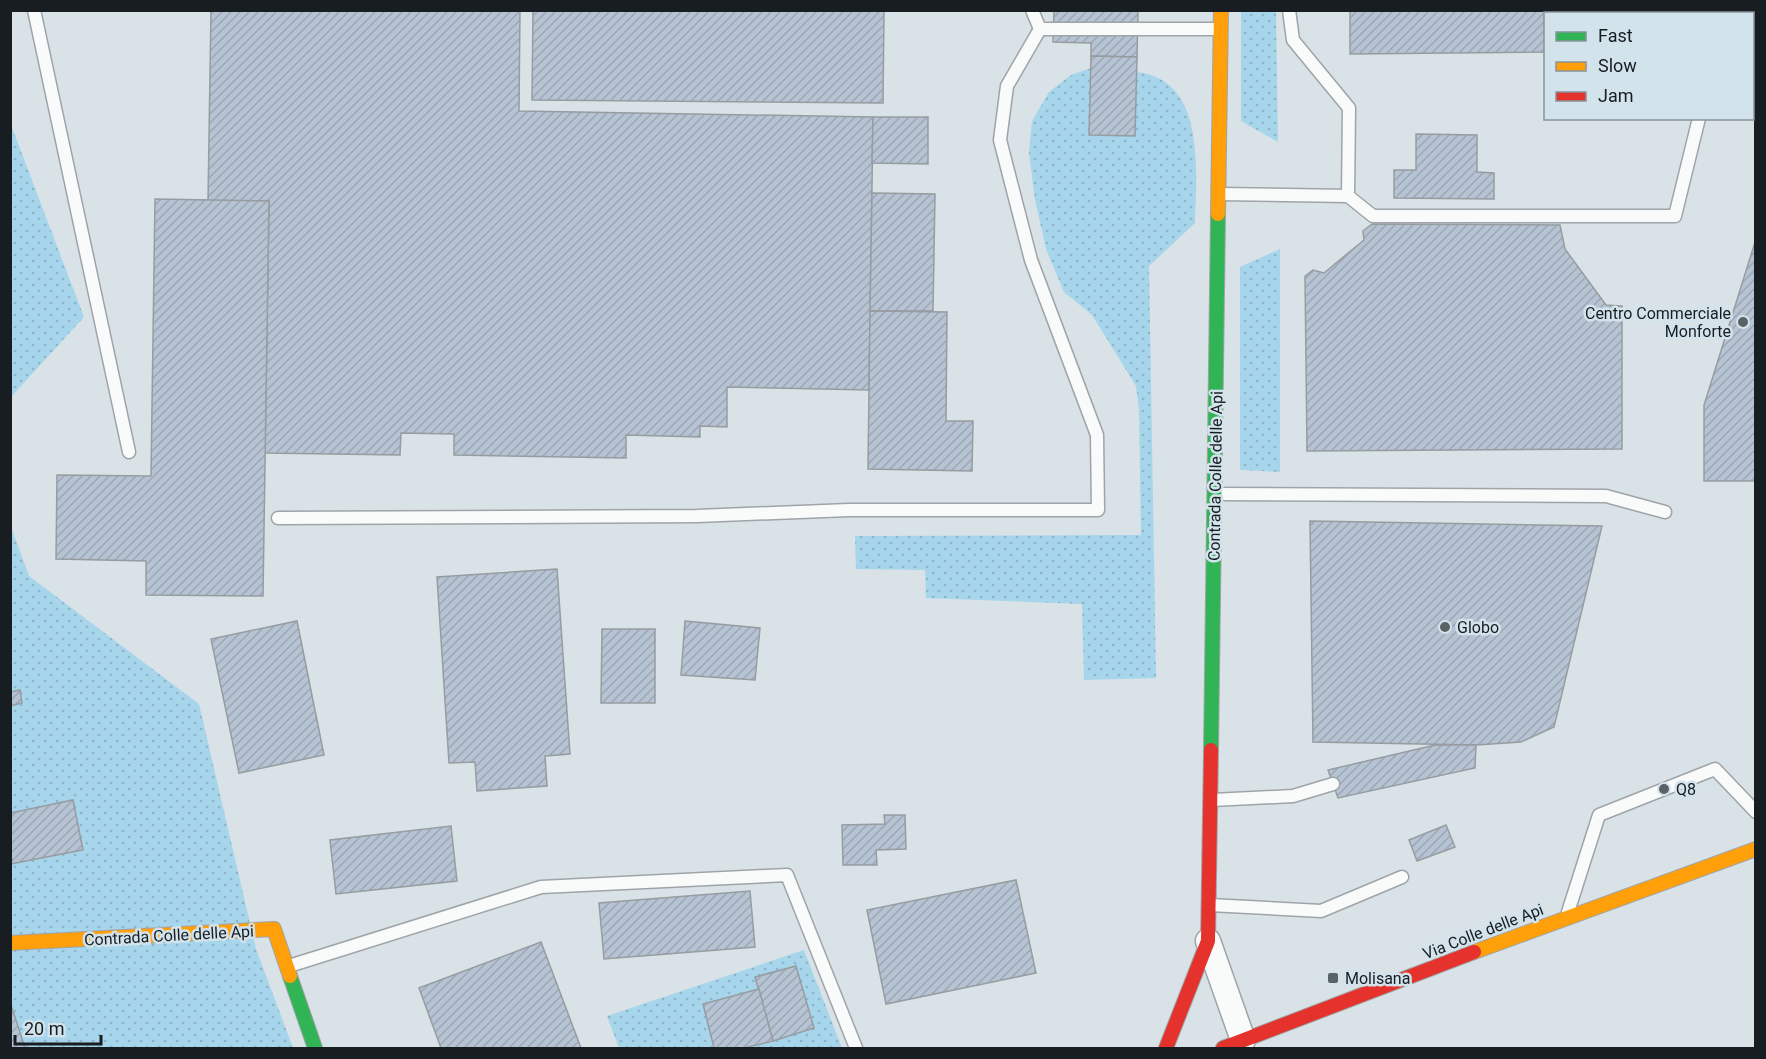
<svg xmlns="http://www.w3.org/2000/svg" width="1766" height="1059" font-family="Roboto,sans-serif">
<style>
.grass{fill:url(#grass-dots)}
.building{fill:url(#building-hatch);stroke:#969ca0;stroke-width:1.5}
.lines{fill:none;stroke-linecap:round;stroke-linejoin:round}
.lane-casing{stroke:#9ea4a8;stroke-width:15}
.street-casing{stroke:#9ea4a8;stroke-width:27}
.fast-casing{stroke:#9ea4a8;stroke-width:16}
.slow-casing{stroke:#9ea4a8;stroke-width:16}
.jam-casing{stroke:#9ea4a8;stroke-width:16}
.lane{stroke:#f9fbfb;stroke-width:12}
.street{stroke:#f9fbfb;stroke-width:24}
.fast{stroke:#30b455;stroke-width:14}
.slow{stroke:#ff9f0a;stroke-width:14}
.jam{stroke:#e5322d;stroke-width:14}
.poi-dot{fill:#5b6265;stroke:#d3e3ec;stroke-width:2}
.labels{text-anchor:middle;stroke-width:5;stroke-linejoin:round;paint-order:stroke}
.poi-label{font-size:16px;fill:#171d20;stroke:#d3e3ec;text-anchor:start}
.street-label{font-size:16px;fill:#171d20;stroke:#d3e3ec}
</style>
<defs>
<pattern id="grass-dots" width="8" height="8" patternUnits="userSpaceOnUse" patternTransform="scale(1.5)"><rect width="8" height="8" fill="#a6d5ec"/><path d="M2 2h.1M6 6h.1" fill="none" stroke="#8eb6ca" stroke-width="1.8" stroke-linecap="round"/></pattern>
<pattern id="building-hatch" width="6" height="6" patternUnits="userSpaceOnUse" patternTransform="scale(1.5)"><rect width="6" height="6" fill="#b6c3d3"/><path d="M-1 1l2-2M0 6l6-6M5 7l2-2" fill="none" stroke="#9ca7b5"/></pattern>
</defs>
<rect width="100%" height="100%" fill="#d9e2e6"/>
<g class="grass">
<path d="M1241 11H1276L1278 142 1241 121Z"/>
<path d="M1091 68 1089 135 1135 136 1137 72C1207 80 1196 172 1195 223L1149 266 1156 678 1084 680 1082 604 926 598 925 570 856 569 855 536 1141 535 1139 409 1136 386 1092 315 1064 292 1046 249 1035 200 1029 153 1032 121 1049 92 1071 75Z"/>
<path d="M11 125 84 317 11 397H10Z"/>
<path d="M1280 249V472L1240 470V267Z"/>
<path d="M10 524 29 576 199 704 256 949 293 1048H11Z"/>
<path d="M804 950 842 1048H619L607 1016Z"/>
</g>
<g class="building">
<path d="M211 10H520L519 111 873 117 869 390 727 387V427L700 426V437L626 435V458L454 455V434L401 433 400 455 265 453 269 201H208Z"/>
<path d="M533 10H884L883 103 532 100Z"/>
<path d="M1054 10H1138L1137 57 1091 56V43L1053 42Z"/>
<path d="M1350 10H1671V14H1546V52L1350 54Z"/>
<rect x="1671" y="10" width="37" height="4"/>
<path d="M1091 56 1137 57 1135 136 1089 135Z"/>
<path d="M873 117H928V164L872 163Z"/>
<path d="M1416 134 1477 135V172L1494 173V199L1394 198V170H1416Z"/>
<path d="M872 193 935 194 933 311H870Z"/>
<path d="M155 199 269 201 263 596 146 595V561L56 559 57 475 151 476Z"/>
<path d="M1372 224 1560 225 1565 249 1606 305 1622 306V449L1307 451 1305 276 1313 270 1324 273 1364 240 1363 231Z"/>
<path d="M1756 239V481H1704V405Z"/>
<path d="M870 311 947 312 946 421H973L972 471 868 469Z"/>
<path d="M1310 521 1602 526 1554 727 1521 742 1476 745 1313 742Z"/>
<path d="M557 569 570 754 545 756 547 786 477 791 475 762 449 763 437 577Z"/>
<path d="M297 621 324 755 239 773 211 639Z"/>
<path d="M685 621 760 628 755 680 681 675Z"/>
<path d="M602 629H655V703H601Z"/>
<path d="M20 690 22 703 10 706V692Z"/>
<path d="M1435 745H1476L1475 768 1338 798 1328 770Z"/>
<path d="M73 800 83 850 10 864V813Z"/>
<path d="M884 815H905L906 849 876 850 877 865H843L842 825 885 824Z"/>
<path d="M1446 825 1455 847 1417 861 1409 840Z"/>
<path d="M451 826 457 881 336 894 330 840Z"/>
<path d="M1016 880 1036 973 886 1004 867 910Z"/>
<path d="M750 891 755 947 604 959 599 903Z"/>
<path d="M541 942 581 1048H441L419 988Z"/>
<path d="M796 966 814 1028 773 1041 755 977Z"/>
<path d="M759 989 773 1041 744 1048H714L703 1004Z"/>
<path d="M10 1002 25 1048H10Z"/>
</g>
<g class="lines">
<defs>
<g id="lane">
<path d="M34 10 129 452"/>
<path d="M1032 10 1040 29H1220"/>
<path d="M1289 10 1293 40 1349 108 1348 196"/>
<path d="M1725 14V10"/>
<path d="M1220 194 1348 196 1373 216H1675L1699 118"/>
<path d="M1216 494 1606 496 1665 512"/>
<path d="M278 518 697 516 849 510H1098L1097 435 1031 260 1000 140 1007 86 1040 29"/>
<path d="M1212 800 1293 796 1333 784"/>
<path d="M1210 905 1321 911 1402 877"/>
<path d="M1568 912 1599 815 1715 769 1756 812"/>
<path d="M289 966 541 887 787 875 856 1048"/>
</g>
<path id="street" d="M1208 941 1243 1040"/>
<g id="fast">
<path d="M1211 750 1218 214"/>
<path d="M290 976 315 1048"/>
</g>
<g id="slow">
<path d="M1218 214 1221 10"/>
<path d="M10 943 274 929 290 976"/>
<path d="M1474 952 1756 849"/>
</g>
<g id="jam">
<path d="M1166 1048 1208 941 1211 750"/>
<path d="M1223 1048 1474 952"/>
</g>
</defs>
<use href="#lane" class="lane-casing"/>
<use href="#street" class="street-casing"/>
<use href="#fast" class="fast-casing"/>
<use href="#slow" class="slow-casing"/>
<use href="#jam" class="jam-casing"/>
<use href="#lane" class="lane"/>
<use href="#street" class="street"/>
<use href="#fast" class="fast"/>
<use href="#slow" class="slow"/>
<use href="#jam" class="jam"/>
</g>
<g class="poi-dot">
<circle cx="1743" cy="322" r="6"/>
<circle cx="1445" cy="627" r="6"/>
<circle cx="1664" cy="789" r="6"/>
<rect x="1327" y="972" width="12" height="12" rx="3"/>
</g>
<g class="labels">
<g class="poi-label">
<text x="1731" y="319" text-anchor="end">Centro Commerciale<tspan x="1731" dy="18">Monforte</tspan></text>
<text x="1457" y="633">Globo</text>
<text x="1676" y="795">Q8</text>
<text x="1345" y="984">Molisana</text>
</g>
<g class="street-label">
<text transform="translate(1215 476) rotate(-89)" y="6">Contrada Colle delle Api</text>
<text transform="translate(1483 931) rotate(-21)" y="6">Via Colle delle Api</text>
<text transform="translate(169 935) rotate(-3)" y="6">Contrada Colle delle Api</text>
</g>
</g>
<rect width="1766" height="1059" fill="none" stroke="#171d20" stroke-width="24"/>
<rect x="1544" y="12" width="210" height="108" fill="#d3e3ec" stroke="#88949a" stroke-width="1.5"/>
<rect x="1556" y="32" width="30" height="9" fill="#30b455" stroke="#88949a" stroke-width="1.5"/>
<text x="1598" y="42" font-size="18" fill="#171d20">Fast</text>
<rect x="1556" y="62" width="30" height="9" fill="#ff9f0a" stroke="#88949a" stroke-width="1.5"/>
<text x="1598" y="72" font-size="18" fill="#171d20">Slow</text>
<rect x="1556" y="92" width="30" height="9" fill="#e5322d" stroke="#88949a" stroke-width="1.5"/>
<text x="1598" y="102" font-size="18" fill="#171d20">Jam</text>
<path d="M15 1035v9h86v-9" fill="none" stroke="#171d20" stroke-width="3"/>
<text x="24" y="1035" font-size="18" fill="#171d20" stroke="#d3e3ec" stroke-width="4.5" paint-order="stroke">20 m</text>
</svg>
